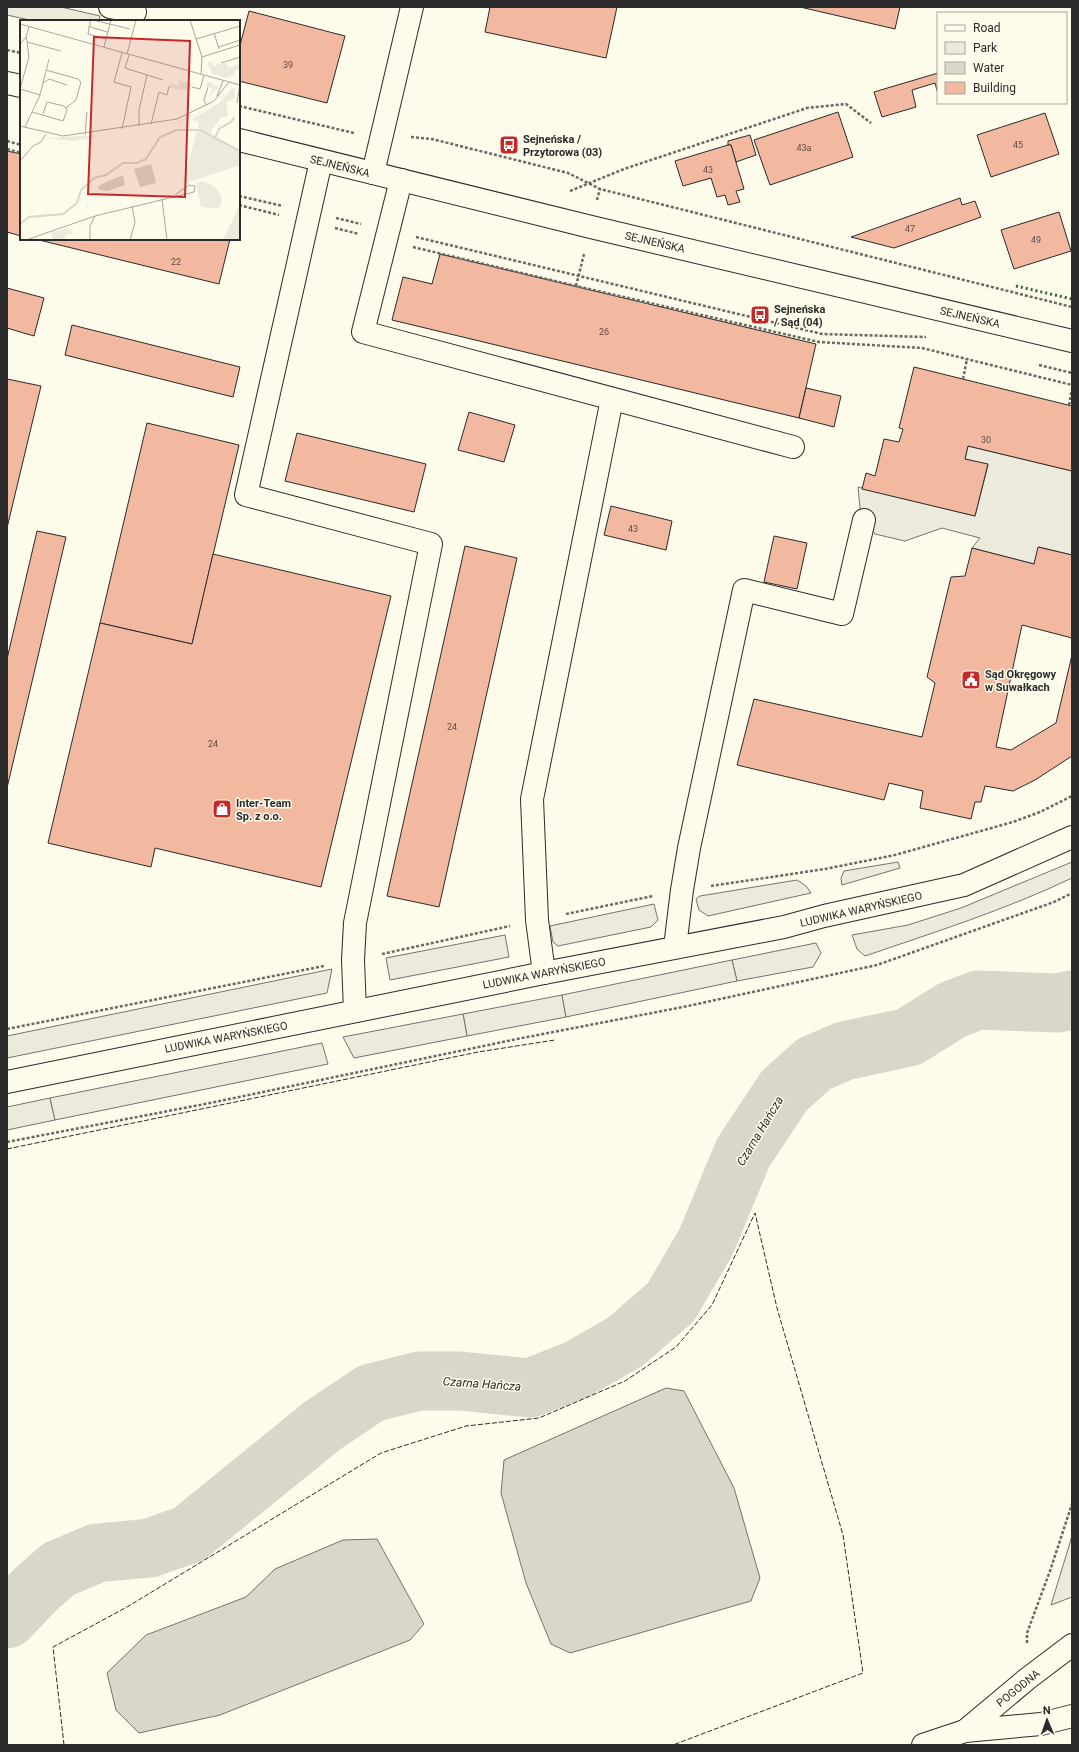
<svg xmlns="http://www.w3.org/2000/svg" width="1079" height="1752" font-family="Roboto,sans-serif">
<style>
.green{fill:#ecebdb;stroke:#74746e}
.parking{fill:#eceadb;stroke:#74746e}
.water{fill:#d8d7c9;stroke:#74746e}
.lines{fill:none;stroke-linecap:round;stroke-linejoin:round}
.river{stroke:#d8d7c9;stroke-width:59}
.building{fill:#f2b8a0;stroke:#2b2b2b}
.minor-casing{stroke:#2b2b2b;stroke-width:24}
.path{stroke:#6a6964;stroke-width:2.5;stroke-dasharray:3 2;stroke-linecap:butt}
.minor{stroke:#fdfbea;stroke-width:22}
.hedge{stroke:#34623c;stroke-width:3;stroke-dasharray:2 3;stroke-linecap:butt}
.fence{stroke:#2b2b2b;stroke-width:1;stroke-dasharray:5 2;stroke-linecap:butt}
.labels{text-anchor:middle;stroke-width:3;stroke-linejoin:round;paint-order:stroke}
.number-label{font-size:9px;fill:#5d4e48}
.poi-label{font-size:11px;font-weight:bold;fill:#2b2b2b;stroke:#fdfbea;text-anchor:start}
.street-label{font-size:11px;fill:#2b2b2b;stroke:#fdfbea}
.water-label{font-size:12px;font-style:italic;fill:#2b2b2b;stroke:#fdfbea}
.inset-river{fill:none;stroke:#d8d7c9;stroke-width:2}
.inset-road{fill:none;stroke:#a9a89e;stroke-width:1}
.view{fill:#c62828;fill-opacity:0.15;stroke:#c62828;stroke-width:2}
.inset-edge{fill:none;stroke:#2b2b2b;stroke-width:2}
</style>
<rect width="100%" height="100%" fill="#fdfbea"/>
<g class="green">
<path d="M968 446 1072 471V555L1039 547 1034 564 972 548 980 538 942 528 905 541 875 534 860 508 858 487 975 516 988 465 965 459Z"/>
<path d="M898 862 900 868 842 885 841 878 844 871Z"/>
<path d="M1072 862V878C1005 910 935 932 865 956L857 949 852 935 908 925 961 908Z"/>
<path d="M797 880 806 886 811 893 708 916 699 910 696 899 700 896Z"/>
<path d="M654 904 658 920 651 927 558 946 553 942 550 926Z"/>
<path d="M816 943 821 953 813 967 737 981 732 960Z"/>
<path d="M332 969 327 993 7 1058V1036Z"/>
<path d="M562 995 566 1017 467 1036 463 1014Z"/>
<path d="M50 1098 55 1120 7 1130V1107Z"/>
<path d="M1072 1536V1597L1051 1605Z"/>
</g>
<g class="parking">
<path d="M7 7H61L100 16 99 21H34L7 15Z"/>
<path d="M505 935 509 957 390 980 386 958Z"/>
<path d="M732 960 737 981 566 1017 562 995Z"/>
<path d="M463 1014 467 1036 354 1058 343 1037Z"/>
<path d="M322 1043 328 1064 55 1120 50 1098Z"/>
</g>
<g class="water">
<path d="M666 1388 684 1391 734 1488 760 1578 751 1601 570 1653 551 1644 526 1583 501 1493 504 1460Z"/>
<path d="M377 1539 424 1624 410 1640 220 1715 139 1733 116 1710 107 1673 146 1635 246 1597 275 1569 343 1540Z"/>
</g>
<g class="lines">
<path class="river" d="M7 1619 37 1588 59 1569 97 1553 150 1548 189 1534 322 1426 371 1393 419 1381H460L530 1388 576 1370 625 1342 671 1302 706 1242 743 1153 784 1091 814 1064 844 1051 909 1037 952 1010 978 1000 1057 1003 1072 1000"/>
</g>
<g class="building">
<path d="M490 7H617L606 58 485 32Z"/>
<path d="M800 7H900L895 29Z"/>
<path d="M249 11 345 36 327 103 239 81V49Z"/>
<path d="M938 73V94L935 83 912 90 916 107 882 117 874 92Z"/>
<path d="M838 112 853 157 770 185 754 140Z"/>
<path d="M1045 113 1059 154 991 177 977 135Z"/>
<path d="M750 135 756 155 736 162 731 145H728V141Z"/>
<path d="M728 145H731L744 189 736 191 740 202 728 205 725 195 717 197 711 178 683 186 675 161Z"/>
<path d="M7 151 21 154V236L7 232Z"/>
<path d="M960 198 962 205 975 201 981 217 894 248 851 237Z"/>
<path d="M1059 212 1071 251 1014 269 1001 230Z"/>
<path d="M35 239H230L219 284Z"/>
<path d="M440 254 816 344 799 418 392 320 403 277 432 284Z"/>
<path d="M7 288 44 298 34 336 7 328Z"/>
<path d="M72 325 240 367 233 397 65 355Z"/>
<path d="M914 367 1072 406V471L968 446 965 459 988 464 975 516 862 489 866 473 875 476 884 439 899 442 903 429 899 428Z"/>
<path d="M7 379 41 386 7 528Z"/>
<path d="M806 388 841 396 834 427 799 418Z"/>
<path d="M469 412 515 425 504 462 458 450Z"/>
<path d="M147 423 239 445 192 644 100 623Z"/>
<path d="M297 433 426 464 414 512 285 481Z"/>
<path d="M611 506 672 521 666 550 604 535Z"/>
<path d="M37 531 66 537 7 788V659Z"/>
<path d="M774 536 807 543 797 589 764 582Z"/>
<path d="M465 546 517 558 439 907 387 896Z"/>
<path d="M1038 547 1072 555V638L1022 625 996 747 1011 750 1056 723 1072 655V756L1035 780 1013 791 985 786 981 802H975L971 819 920 808 923 791 889 783 884 800 737 765 754 699 922 737 935 683 927 677 951 577 965 576 972 548 1034 564Z"/>
<path d="M213 554 391 596 321 887 155 848 151 867 48 843 100 623 192 644Z"/>
</g>
<g class="lines">
<defs>
<g id="minor">
<path d="M110 7 135 12"/>
<path d="M7 83 21 86"/>
<path d="M239 140 591 227 1072 341"/>
<path d="M321 161 246 495 431 544 355 923 353 960 355 1011"/>
<path d="M373 173 412 7"/>
<path d="M401 180 363 332 793 447"/>
<path d="M675 947 682 890 689 848 744 590 842 614 864 520"/>
<path d="M544 973 537 920 532 799 612 399"/>
<path d="M7 1082 544 973 784 927 824 916 964 885 1072 837"/>
<path d="M965 1731 1027 1679 1072 1645"/>
<path d="M923 1745 965 1731 1041 1724 1072 1716"/>
</g>
</defs>
<use href="#minor" class="minor-casing"/>
<g class="path">
<path d="M7 50 21 53"/>
<path d="M239 106 354 133"/>
<path d="M411 137 432 139 568 173 600 189 1072 307"/>
<path d="M7 141 21 145"/>
<path d="M7 149 21 153"/>
<path d="M570 191 624 169 807 108 846 104 871 123"/>
<path d="M239 196 283 206"/>
<path d="M597 200 600 189"/>
<path d="M239 205 279 215"/>
<path d="M336 218 361 224"/>
<path d="M335 228 359 234"/>
<path d="M416 237 822 334 926 337"/>
<path d="M413 247 576 286 819 342 922 348 1072 385"/>
<path d="M576 286 584 254"/>
<path d="M1039 365 1072 373"/>
<path d="M963 379 967 359"/>
<path d="M1069 405 1072 389"/>
<path d="M711 886 825 869 895 855 1013 822 1040 812 1072 796"/>
<path d="M566 914 653 896"/>
<path d="M382 954 510 926"/>
<path d="M7 1029 324 966"/>
<path d="M7 1142 215 1102 517 1039 688 1006 877 965 1054 902 1072 893"/>
<path d="M1027 1643V1633L1050 1571 1072 1504"/>
</g>
<use href="#minor" class="minor"/>
<path class="hedge" d="M1016 286 1072 299"/>
<g class="fence">
<path d="M7 1149 478 1052 555 1040"/>
<path d="M64 1745 53 1647 127 1607 381 1453 466 1426 539 1418 625 1381 676 1347 712 1305 755 1213 777 1308 843 1535 863 1673 673 1745"/>
</g>
</g>
<defs>
<symbol id="bus-square" viewBox="-11 -11 22 22"><rect x="-9" y="-9" width="18" height="18" rx="4" fill="#c62828" stroke="#fdfbea"/><path d="M-5-6H5V4H4V6H2V4H-2V6H-4V4H-5ZM-3.5-4V0h7V-4ZM-3.5 1.2v1.5H-2V1.2ZM2 1.2v1.5H3.5V1.2Z" fill="#fff"/></symbol>
<symbol id="civic-square" viewBox="-11 -11 22 22"><rect x="-9" y="-9" width="18" height="18" rx="4" fill="#c62828" stroke="#fdfbea"/><path d="M-.6-6.5H3V-4.5H.6V-3L4-1V1h2V6H-6V1h2V-1L-.6-3ZM-1.2 2.5V6h2.4V2.5Z" fill="#fff"/></symbol>
<symbol id="shop-square" viewBox="-11 -11 22 22"><rect x="-9" y="-9" width="18" height="18" rx="4" fill="#c62828" stroke="#fdfbea"/><path d="M-5-2.5h2.3a2.7 3.5 0 0 1 5.4 0H5L5.5 6h-11ZM-1.5-2.5h3a1.5 2.3 0 0 0-3 0Z" fill="#fff"/></symbol>
</defs>
<g fill-rule="evenodd">
<use href="#bus-square" x="498" y="134" width="22" height="22"/>
<use href="#bus-square" x="749" y="304" width="22" height="22"/>
<use href="#civic-square" x="960" y="669" width="22" height="22"/>
<use href="#shop-square" x="211" y="798" width="22" height="22"/>
</g>
<g class="labels">
<g class="number-label">
<text x="288" y="68">39</text>
<text x="1018" y="148">45</text>
<text x="804" y="151">43a</text>
<text x="708" y="173">43</text>
<text x="910" y="232">47</text>
<text x="1036" y="243">49</text>
<text x="176" y="265">22</text>
<text x="604" y="335">26</text>
<text x="986" y="443">30</text>
<text x="633" y="532">43</text>
<text x="452" y="730">24</text>
<text x="213" y="747">24</text>
</g>
<g class="poi-label">
<text x="523" y="143">Sejneńska /<tspan x="523" dy="13">Przytorowa (03)</tspan></text>
<text x="774" y="313">Sejneńska<tspan x="774" dy="13">/ Sąd (04)</tspan></text>
<text x="985" y="678">Sąd Okręgowy<tspan x="985" dy="13">w Suwałkach</tspan></text>
<text x="236" y="807">Inter-Team<tspan x="236" dy="13">Sp. z o.o.</tspan></text>
</g>
<g class="street-label">
<text transform="translate(340 166) rotate(14)" y="4">SEJNEŃSKA</text>
<text transform="translate(655 242) rotate(13)" y="4">SEJNEŃSKA</text>
<text transform="translate(970 317) rotate(13)" y="4">SEJNEŃSKA</text>
<text transform="translate(861 909) rotate(-13)" y="4">LUDWIKA WARYŃSKIEGO</text>
<text transform="translate(544 973) rotate(-11)" y="4">LUDWIKA WARYŃSKIEGO</text>
<text transform="translate(226 1037) rotate(-11)" y="4">LUDWIKA WARYŃSKIEGO</text>
<text transform="translate(1018 1688) rotate(-39)" y="4">POGODNA</text>
</g>
<g class="water-label">
<text transform="translate(760 1131) rotate(-59)" y="4">Czarna Hańcza</text>
<text transform="translate(482 1384) rotate(4)" y="4">Czarna Hańcza</text>
</g>
</g>
<g transform="translate(20 20)">
<rect width="220" height="220" fill="#fdfbea"/>
<path d="M197 40 200 44 207 43 208 48 219 44V50H216L214 55 206 58 193 54 187 43 192 41 193 46 198 44ZM159 60 172 64 170 71 150 68 149 63 159 66ZM188 61 198 67 189 77 192 68 186 66ZM212 68 217 69H215L214 79 206 82 208 96 201 98 190 112 195 116 178 108 179 103 172 99 199 83ZM206 71 201 78 179 93 164 100 148 105 178 93 198 80ZM177 110 220 132V145L163 164ZM75 115V118L51 121 26 118ZM183 161 194 166 200 173 202 181 199 189 181 187 176 163ZM220 184V220H203ZM49 208 54 213 44 216 46 220H33L31 212Z" fill="#ecebdb"/>
<path d="M131 144 136 163 120 167 114 149ZM100 156H103L105 165 88 171 79 170 78 167 82 164Z" fill="#d8d7c9"/>
<path class="inset-river" d="M195 118 199 109 212 101 214 97M0 204 9 197 43 194 57 183 61 170 74 158 86 155 103 143H117L126 139 140 117 156 110H180L220 131"/>
<path class="inset-road" d="M70 0V7L88 12M73 0 110 9M170 0 182 37 181 54M0 4 220 65M69 6 68 14 86 19M194 13 199 29M6 17 7 22 41 31M176 19 220 6M7 22 9 37 0 69 20 75M0 24 6 17 9 7M84 27 91 0M199 27 220 20M102 33 94 62 111 67 102 109M107 34 116 0M109 35 105 48 143 60M182 37 220 25M201 43 220 37M26 50 58 59 61 62 56 80 46 88M23 63 29 59 47 65M172 67 180 69 184 55M197 76 203 61M217 83 220 65M186 85 184 80 188 67M12 92 43 101 47 90 44 86 27 82 23 94M131 104 139 72 147 75 149 66M0 106 43 116 157 99 194 81 209 62M119 106V90L127 55M5 107 20 75 29 39M65 115 67 92M0 141 13 126 21 122 26 114M142 179 147 220M6 220 75 196M70 220V206L75 196 174 172 175 166 169 165 155 175M110 220 115 202 112 186"/>
<path class="view" d="M74 17 170 21 165 177 68 174Z"/>
<rect width="220" height="220" class="inset-edge"/>
</g>
<rect width="1079" height="1752" fill="none" stroke="#2b2b2b" stroke-width="16"/>
<rect x="937" y="12" width="130" height="92" fill="#fdfbea" stroke="#a9a89e"/>
<rect x="945" y="25" width="20" height="6" fill="#fdfbea" stroke="#a9a89e"/>
<text x="973" y="32" font-size="12" fill="#2b2b2b">Road</text>
<rect x="945" y="42" width="20" height="12" fill="#ecebdb" stroke="#a9a89e"/>
<text x="973" y="52" font-size="12" fill="#2b2b2b">Park</text>
<rect x="945" y="62" width="20" height="12" fill="#d8d7c9" stroke="#a9a89e"/>
<text x="973" y="72" font-size="12" fill="#2b2b2b">Water</text>
<rect x="945" y="82" width="20" height="12" fill="#f2b8a0" stroke="#a9a89e"/>
<text x="973" y="92" font-size="12" fill="#2b2b2b">Building</text>
<g transform="translate(1047 1720) rotate(358)" stroke="#fdfbea" stroke-width="3" paint-order="stroke">
<path d="M0-3L7 15L0 10L-7 15Z" fill="#2b2b2b"/>
<text y="-6" font-size="11" font-weight="bold" text-anchor="middle" fill="#2b2b2b">N</text>
</g>
</svg>
